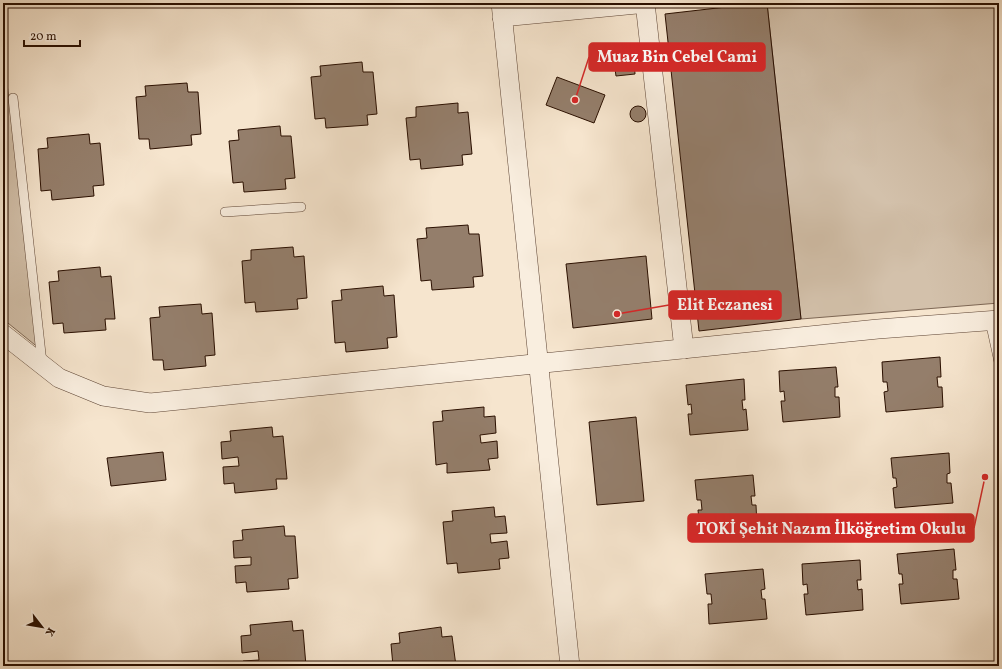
<svg xmlns="http://www.w3.org/2000/svg" width="1002" height="669" font-family="Vollkorn,serif">
<style>
.green{fill:#d3c1ab;stroke:#7e6856}
.building{fill:#947e6b;stroke:#2a0f00}
.lines{fill:none;stroke-linecap:round;stroke-linejoin:round}
.service-casing{stroke:#5d4434;stroke-width:10}
.minor-casing{stroke:#5d4434;stroke-width:20}
.service{stroke:#f9eedf;stroke-width:9}
.minor{stroke:#f9eedf;stroke-width:19}
.leader{fill:none;stroke:#d62828;stroke-width:1.5}
.callout-dot{fill:#d62828;stroke:#f9eedf;stroke-width:1.5}
.callout{fill:#d62828;stroke:#d62828;stroke-width:1.5}
.callout-label{font-size:16px;text-anchor:middle;font-weight:bold;fill:#fff}
</style>
<rect width="100%" height="100%" fill="#f6e5ce"/>
<filter id="stains"><feTurbulence type="fractalNoise" baseFrequency=".005" numOctaves="4"/><feColorMatrix values="0 0 0 0 .2 0 0 0 0 .09 0 0 0 0 .02 0 0 0 .5 -.17"/></filter>
<radialGradient id="worn" r=".72"><stop offset=".6" stop-color="#630" stop-opacity="0"/><stop offset="1" stop-color="#630" stop-opacity=".3"/></radialGradient>
<g class="green">
<path d="M767 3H999V303L801 319Z"/>
<path d="M3 68H5L40 349 3 319Z"/>
</g>
<g class="building">
<path d="M761 3H767L801 319 699 331 665 14Z"/>
<path d="M634 60 635 74 616 76 614 62Z"/>
<path d="M362 62 363 72H373L377 114 367 115 368 125 326 128 325 118 315 119 311 77 321 76 320 66Z"/>
<path d="M557 77 605 95 594 123 546 105Z"/>
<path d="M187 83 188 92H198L201 134 191 135 192 145 150 149 149 139H139L136 97 146 96 145 86Z"/>
<path d="M458 103V113L468 112 472 154 462 155 463 165 421 169 420 159 410 160 406 118 416 117V107Z"/>
<circle cx="638" cy="114" r="8"/>
<path d="M280 126 281 136H291L295 178 285 179 286 189 244 192 243 182 233 183 229 141 239 140 238 130Z"/>
<path d="M89 134 90 144 100 143 104 185 93 186 94 196 52 200 51 190 41 191 38 149 48 148 47 138Z"/>
<path d="M468 225 469 234H479L483 276 473 277 474 287 432 290 431 280 421 281 417 239 427 238 426 228Z"/>
<path d="M293 247 294 257 304 256 307 298 297 299 298 309 256 312 255 302 245 303 242 261 251 260V250Z"/>
<path d="M646 256 652 319 573 328 566 264Z"/>
<path d="M100 267 101 277 111 276 115 319H105L106 330 64 333 63 323 53 324 49 282 59 281 58 271Z"/>
<path d="M383 286 384 296 394 295 397 337 387 338 388 348 346 352 345 342 335 343 332 301 342 300 341 290Z"/>
<path d="M201 304 202 314 212 313 215 355 205 356 206 366 164 370 163 360H153L150 318 160 317 159 307Z"/>
<path d="M940 357 941 377H937L938 387H942L943 407 886 412 884 392 888 391 887 382H883L882 362Z"/>
<path d="M836 367 838 387H835V397H839L840 417 783 422 781 401H785L784 391 780 392 779 371Z"/>
<path d="M744 379 745 400H742L743 410 746 409 748 430 690 435 688 414H692L691 404 688 405 686 385Z"/>
<path d="M484 407V417L495 416 496 433 480 435 481 443 497 441 498 458 488 459 490 470 447 473V463L436 465 433 422 443 421 442 411Z"/>
<path d="M636 417 644 501 597 505 589 422Z"/>
<path d="M272 427 273 437 283 436 287 479H276L277 489 235 493 234 483 224 484 223 467 239 466 238 457 222 459 221 442 231 441 230 431Z"/>
<path d="M163 452 166 480 111 486 107 458Z"/>
<path d="M949 453 950 473 947 474V483H951L953 503 895 508 893 488 897 487 896 478H893L891 458Z"/>
<path d="M753 475 755 496H751L752 505H756L757 525 700 530 698 510H702L701 500H697L695 480Z"/>
<path d="M494 507 495 517 505 516 507 533 490 534 491 543 507 541 509 558 499 559 500 569 458 573 457 563 447 564 443 522 453 521 452 511Z"/>
<path d="M284 526 285 536H295L298 578 288 579 289 589 247 592 246 582 236 583 235 566 251 565V557L234 558 233 541 243 540 242 530Z"/>
<path d="M954 549 956 570H953V579H957L959 599 901 604 899 584H903L902 574H899L897 554Z"/>
<path d="M860 560 861 580H857L858 590 862 589 863 610 806 615 804 594H808L807 584 803 585 802 564Z"/>
<path d="M763 569 765 589 761 590 762 599H765L767 619 709 624 708 604H712L711 594H707L705 574Z"/>
<path d="M292 621 293 631 303 630 306 666H243V661L259 660 258 651 242 653 241 636 251 635 250 625Z"/>
<path d="M441 627 442 637 452 636 456 666H393L391 644 400 643 399 633Z"/>
</g>
<g class="lines">
<defs>
<g id="service">
<path d="M13 98 42 363"/>
<path d="M225 212 301 207"/>
<path d="M990 321 999 362"/>
</g>
<g id="minor">
<path d="M501 3 570 666"/>
<path d="M645 3 684 349"/>
<path d="M502 17 647 3"/>
<path d="M3 334 59 378 103 396 150 403 878 329 999 320"/>
</g>
</defs>
<use href="#service" class="service-casing"/>
<use href="#minor" class="minor-casing"/>
<use href="#service" class="service"/>
<use href="#minor" class="minor"/>
</g>
<path class="leader" d="M575 100L589 57M617 314L669 305M985 477L974 528"/>
<g class="callout-dot">
<circle cx="575" cy="100" r="4"/>
<circle cx="617" cy="314" r="4"/>
<circle cx="985" cy="477" r="4"/>
</g>
<g class="callout">
<rect x="589" y="43" width="176" height="28" rx="4"/>
<rect x="669" y="291" width="112" height="28" rx="4"/>
<rect x="688" y="514" width="286" height="28" rx="4"/>
</g>
<g class="callout-label">
<text x="677" y="62">Muaz Bin Cebel Cami</text>
<text x="725" y="310">Elit Eczanesi</text>
<text x="831" y="534">TOKİ Şehit Nazım İlköğretim Okulu</text>
</g>
<rect width="1002" height="669" fill="none" stroke="#f6e5ce" stroke-width="16"/>
<rect x="4" y="4" width="994" height="661" fill="none" stroke="#2a0f00" stroke-width="2"/>
<rect x="8" y="8" width="986" height="653" fill="none" stroke="#2a0f00"/>
<g transform="translate(42 627) rotate(121)" stroke="#f9eedf" stroke-width="3" paint-order="stroke">
<path d="M0-3L7 15L0 10L-7 15Z" fill="#2a0f00"/>
<text y="-6" font-size="11" font-weight="bold" text-anchor="middle" fill="#2a0f00">K</text>
</g>
<path d="M24 40v6h56v-6" fill="none" stroke="#2a0f00" stroke-width="2"/>
<text x="30" y="40" font-size="12" fill="#2a0f00" stroke="#f9eedf" stroke-width="3" paint-order="stroke">20 m</text>
<rect width="100%" height="100%" filter="url(#stains)"/>
<rect width="100%" height="100%" fill="url(#worn)"/>
</svg>
